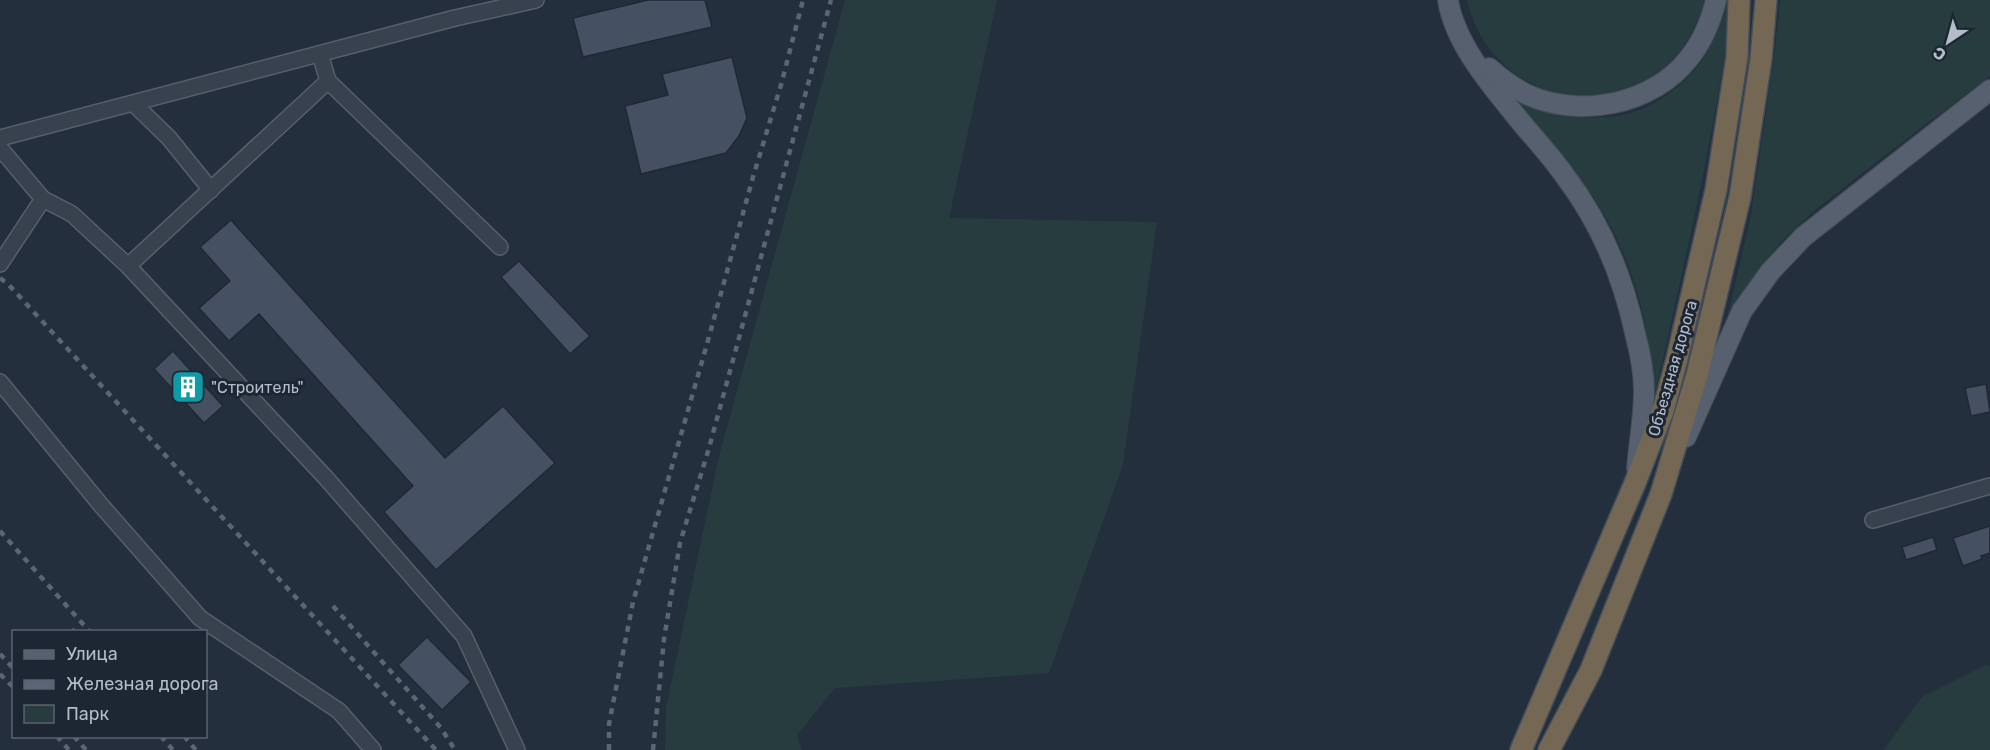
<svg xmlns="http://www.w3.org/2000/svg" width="1990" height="750" font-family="Rubik,sans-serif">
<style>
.green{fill:#263c3f}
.building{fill:#455162;stroke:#1f2835;stroke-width:1.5}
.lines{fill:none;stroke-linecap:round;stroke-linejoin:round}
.minor-casing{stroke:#565f6c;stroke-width:18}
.major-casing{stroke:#414a57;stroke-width:22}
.highway-casing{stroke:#434c59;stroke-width:24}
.minor{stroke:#38414e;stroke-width:15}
.major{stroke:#56606e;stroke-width:20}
.highway{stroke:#746855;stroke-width:21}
.rail{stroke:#5a6575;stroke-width:4.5;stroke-dasharray:6 6;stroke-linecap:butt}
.labels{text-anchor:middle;stroke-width:6;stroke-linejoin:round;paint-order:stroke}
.street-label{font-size:16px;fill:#b4bcc9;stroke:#1d2633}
.poi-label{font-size:16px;fill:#b4bcc9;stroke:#1d2633;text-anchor:start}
</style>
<rect width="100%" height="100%" fill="#242f3e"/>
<g class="green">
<path d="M845 0H997L949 218 1157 222 1123 465 1049 673 835 688 797 735 802 750H665L666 708 719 456Z"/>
<path d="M1467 0H1706C1696 23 1688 46 1669 63 1599 130 1488 92 1467 0Z"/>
<path d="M1725 0H1732V8C1713 141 1684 267 1654 397 1651 328 1633 256 1594 198 1571 165 1544 136 1521 104 1547 113 1579 119 1607 117 1644 116 1686 87 1705 56 1715 39 1721 19 1725 0Z"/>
<path d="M1780 0H1990V76L1897 146 1814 211 1782 241 1759 269 1727 319 1751 215 1775 49Z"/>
<path d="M1986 665 1990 667V750H1884L1922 697Z"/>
</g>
<g class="building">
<path d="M648 0H705L712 27 583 57 573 18Z"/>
<path d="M732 57 747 118 739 136 726 153 641 174 625 106 668 95 662 74Z"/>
<path d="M231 220 445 458 503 406 555 463 436 570 384 512 413 486 259 314 229 341 199 308 230 281 200 247Z"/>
<path d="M519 261 590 336 570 354 501 277Z"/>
<path d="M173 351 223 406 204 423 154 369Z"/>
<path d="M1986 384 1990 412 1971 416 1965 388Z"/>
<path d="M1990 526V553L1981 556 1982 559 1963 566 1953 538Z"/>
<path d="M1933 537 1937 550 1906 560 1902 547Z"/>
<path d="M427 637 471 682 442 710 398 665Z"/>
</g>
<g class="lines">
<defs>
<g id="minor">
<path d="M328 81 500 247"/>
<path d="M134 104 169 138 211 190"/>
<path d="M0 138 455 18 536 0"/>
<path d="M0 148 43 199 72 214 128 266 326 478 464 636 517 750"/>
<path d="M0 264 43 199"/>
<path d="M128 266 328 81 320 54"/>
<path d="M0 382 100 504 200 618 339 711 373 750"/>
<path d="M1873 520 1990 486"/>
</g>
<g id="major">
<path d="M1448 0C1455 46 1496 91 1525 127 1539 143 1553 159 1565 176 1600 222 1623 277 1635 333 1640 352 1644 372 1644 391 1644 417 1639 443 1637 468"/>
<path d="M1489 68C1500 78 1512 87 1526 94 1579 119 1653 105 1689 58 1702 42 1711 20 1716 0"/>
<path d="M1686 437 1742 311 1770 272 1803 237 1990 90"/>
</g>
<g id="highway">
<path d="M1521 750 1635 483 1663 411 1677 359 1716 190 1737 57 1739 0"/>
<path d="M1549 750 1591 670 1661 494 1697 375 1740 197 1761 59 1766 0"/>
</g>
</defs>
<use href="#minor" class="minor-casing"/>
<use href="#major" class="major-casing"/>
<use href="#highway" class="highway-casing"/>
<use href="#minor" class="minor"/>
<use href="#major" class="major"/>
<use href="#highway" class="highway"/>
<g class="rail">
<path d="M0 278 8 284 436 750"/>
<path d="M0 531 90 632"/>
<path d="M333 606 441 728 455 750"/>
<path d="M72 629 74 632"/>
<path d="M0 654 14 669"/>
<path d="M0 674 14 688"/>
<path d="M57 736 69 750"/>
<path d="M74 736 86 750"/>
<path d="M161 736 173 750"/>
<path d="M184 736 196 750"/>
<path d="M609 750V724L633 602 707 344 753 177 781 85 803 0"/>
<path d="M653 750 664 639 680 543 709 448 831 0"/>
</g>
</g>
<defs>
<symbol id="building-square" viewBox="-11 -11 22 22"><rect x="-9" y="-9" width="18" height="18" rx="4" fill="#0f9aa8" stroke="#1d2633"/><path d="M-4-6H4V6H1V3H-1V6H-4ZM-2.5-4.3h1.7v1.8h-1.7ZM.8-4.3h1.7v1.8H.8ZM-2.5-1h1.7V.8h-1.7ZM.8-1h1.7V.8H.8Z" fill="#fff"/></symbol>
</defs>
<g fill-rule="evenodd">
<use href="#building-square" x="169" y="368" width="38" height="38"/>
</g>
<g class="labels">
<g class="street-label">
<text transform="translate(1672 368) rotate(-74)" y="6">Объездная дорога</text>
</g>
<g class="poi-label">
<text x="211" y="393">"Строитель"</text>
</g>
</g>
<rect x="12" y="630" width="195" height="108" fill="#1d2633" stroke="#59626f" stroke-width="1.5"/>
<rect x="24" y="650" width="30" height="9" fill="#56606e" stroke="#59626f" stroke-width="1.5"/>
<text x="66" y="660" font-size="18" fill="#b4bcc9">Улица</text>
<rect x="24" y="680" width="30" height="9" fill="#5a6575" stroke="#59626f" stroke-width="1.5"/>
<text x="66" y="690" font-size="18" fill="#b4bcc9">Железная дорога</text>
<rect x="24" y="705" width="30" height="18" fill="#263c3f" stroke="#59626f" stroke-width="1.5"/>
<text x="66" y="720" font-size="18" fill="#b4bcc9">Парк</text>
<g transform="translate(1948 42) rotate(216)" stroke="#1d2633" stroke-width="4.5" paint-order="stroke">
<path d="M0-4.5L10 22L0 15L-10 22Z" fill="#b4bcc9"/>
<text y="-9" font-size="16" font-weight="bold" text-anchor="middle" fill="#b4bcc9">С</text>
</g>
</svg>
